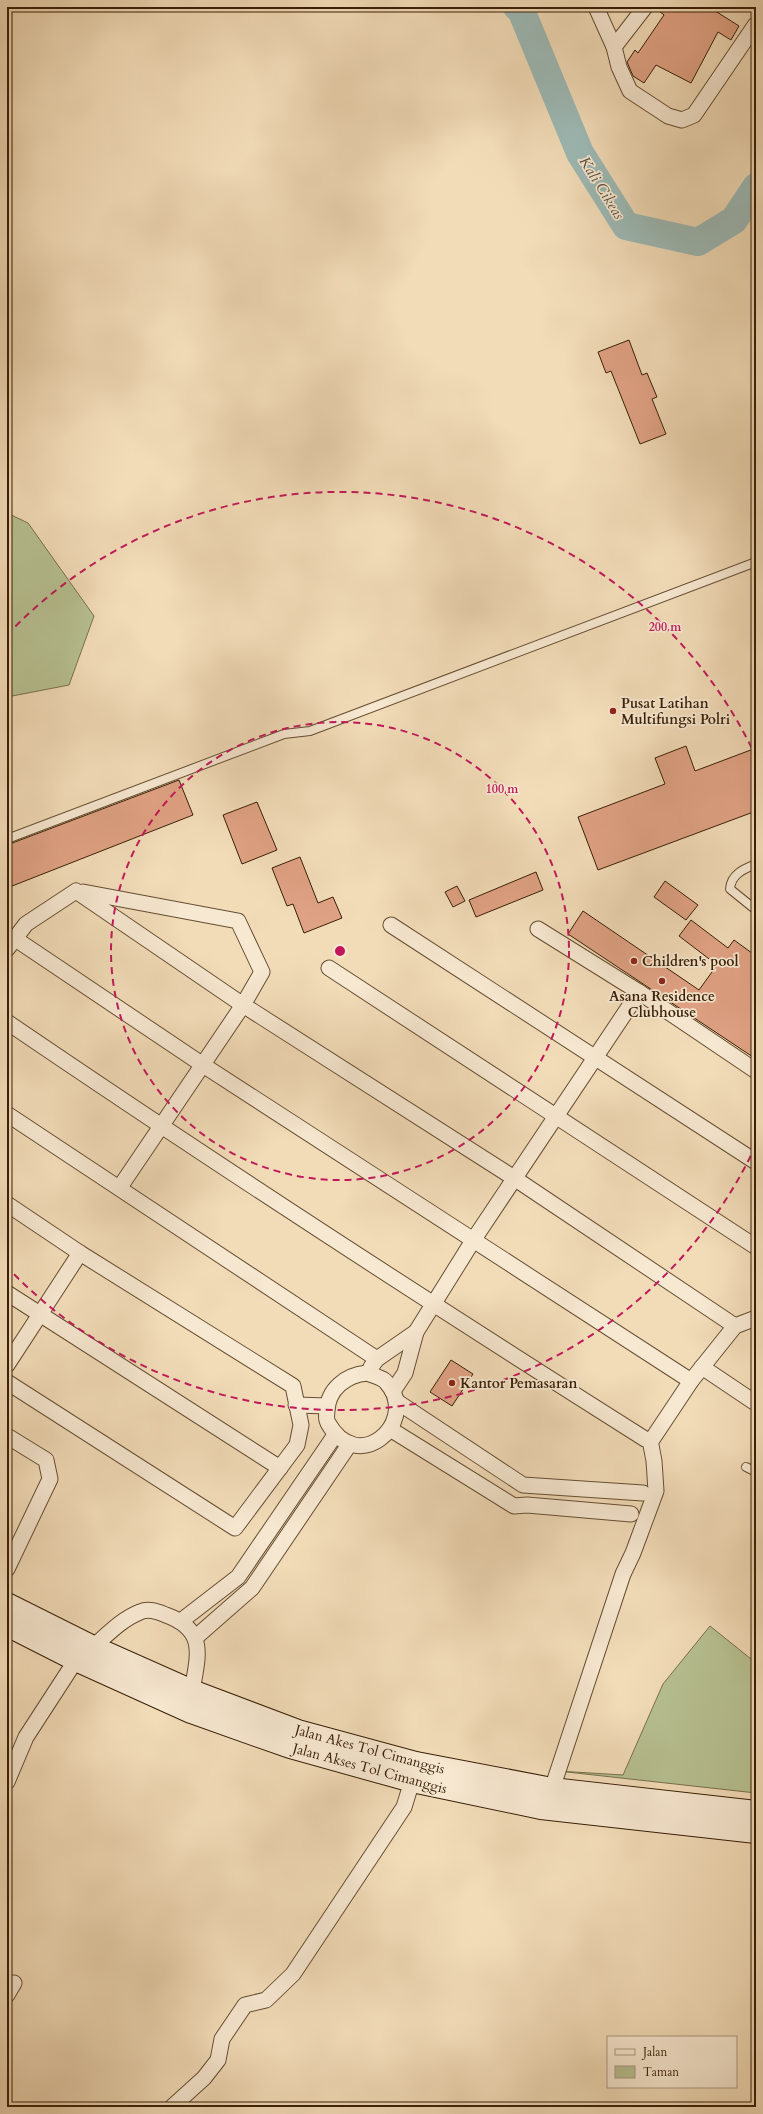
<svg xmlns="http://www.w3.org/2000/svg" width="763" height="2114" font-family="Cardo,serif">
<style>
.green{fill:#b7c192;stroke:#78704c}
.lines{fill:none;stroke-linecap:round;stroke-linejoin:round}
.river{stroke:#9dbab6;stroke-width:28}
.building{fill:#e0a284;stroke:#381f06}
.service-casing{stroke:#664e32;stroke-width:10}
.minor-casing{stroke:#664e32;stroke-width:17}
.secondary-casing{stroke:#381f06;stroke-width:24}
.service{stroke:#f7e8d1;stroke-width:8}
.minor{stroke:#f7e8d1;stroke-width:15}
.secondary{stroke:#f7e8d1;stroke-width:22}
.ring{fill:none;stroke:#c2185b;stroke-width:2;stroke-dasharray:7 5}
.poi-dot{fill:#8f2418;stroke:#f7e8d1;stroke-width:1.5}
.labels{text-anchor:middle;stroke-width:3.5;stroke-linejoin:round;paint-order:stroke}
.poi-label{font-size:14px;font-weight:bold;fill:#381f06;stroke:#f7e8d1;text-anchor:start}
.street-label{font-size:14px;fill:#381f06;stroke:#f7e8d1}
.water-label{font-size:15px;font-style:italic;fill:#564e3b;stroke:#f7e8d1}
.centre{fill:#c2185b;stroke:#f7e8d1;stroke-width:2}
.ring-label{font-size:12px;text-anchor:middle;font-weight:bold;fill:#c2185b;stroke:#f7e8d1;stroke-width:3.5;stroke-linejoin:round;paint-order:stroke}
</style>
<rect width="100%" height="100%" fill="#f2dcb8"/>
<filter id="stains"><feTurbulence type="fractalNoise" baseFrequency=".005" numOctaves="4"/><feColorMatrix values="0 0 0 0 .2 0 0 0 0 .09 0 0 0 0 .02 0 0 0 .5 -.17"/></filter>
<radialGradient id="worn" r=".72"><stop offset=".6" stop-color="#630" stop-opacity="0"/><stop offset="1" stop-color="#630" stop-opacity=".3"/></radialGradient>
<g class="green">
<path d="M7 513 28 523 94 616 69 685 7 697Z"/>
<path d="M710 1626 756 1663V1793L558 1771 623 1775 663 1684Z"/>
</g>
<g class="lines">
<path class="river" d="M517 7 521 10 580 153 626 226 698 242 734 220 756 187"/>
</g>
<g class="building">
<path d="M654 7H709L739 26 731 40 718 32 691 83 656 65 644 83 633 76 627 62 635 50 638 53 664 15Z"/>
<path d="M629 340 642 375 647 373 657 397 652 399 666 434 640 444 611 371 606 373 598 352Z"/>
<path d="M686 746 695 771 756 748V811L598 870 578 817 665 784 655 758Z"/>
<path d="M179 780 193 815 7 888V845Z"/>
<path d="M257 802 277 850 242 864 223 815Z"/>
<path d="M300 857 318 903 333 897 342 918 304 933 293 904 287 906 272 868Z"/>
<path d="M536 872 543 890 476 917 469 900Z"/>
<path d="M665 881 698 905 686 920 654 897Z"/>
<path d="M457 886 465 901 453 907 445 892Z"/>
<path d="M583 911 699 990 717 965 679 936 691 920 728 948 734 940 756 956V1059L568 934Z"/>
<path d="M451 1360 473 1374 452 1406 430 1392Z"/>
</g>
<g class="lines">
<defs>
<g id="service">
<path d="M7 839 284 734 310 731 756 562"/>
<path d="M756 864C744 869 731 874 730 889L756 910"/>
<path d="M746 1467 756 1472"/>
</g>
<g id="minor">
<path d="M596 7 614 47 619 67 630 91 668 116 682 120 694 115 756 24"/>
<path d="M614 47 645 7"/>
<path d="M83 892 238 921 262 972 243 1005 120 1187"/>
<path d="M391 925 756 1162"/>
<path d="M538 929 639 992 756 1071"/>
<path d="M14 938 203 1065 691 1381 735 1326 756 1318"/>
<path d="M7 949 26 924 76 891 243 1005 514 1178 735 1326"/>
<path d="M329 968 756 1247"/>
<path d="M7 1022C217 1165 430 1303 645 1439L650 1440 653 1438 691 1381"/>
<path d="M7 1114 377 1359"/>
<path d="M7 1204 80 1253 293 1386 301 1425 297 1445 235 1528 7 1382"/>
<path d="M7 1293 280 1468"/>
<path d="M7 1365 80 1253"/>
<path d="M371 1367 377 1359 416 1332"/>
<path d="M702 1367 754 1402"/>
<path d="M367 1373C372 1375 379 1377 384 1380 386 1381 388 1385 390 1387 416 1424 358 1476 328 1423 326 1419 326 1416 327 1411 328 1389 346 1375 367 1373Z"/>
<path d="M393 1391 405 1373 416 1332 474 1239 639 992"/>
<path d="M396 1401 523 1485 643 1493"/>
<path d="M296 1405 327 1406"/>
<path d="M390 1429 514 1506 527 1505 631 1514"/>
<path d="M7 1436 46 1460 50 1479 7 1569"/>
<path d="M181 1621 238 1577 335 1435"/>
<path d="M196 1637 252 1588 349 1445"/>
<path d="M93 1647C108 1634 122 1619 140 1612 149 1608 158 1612 166 1615 207 1630 198 1655 192 1691"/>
<path d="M7 1782 26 1737 76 1660"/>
<path d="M552 1789 623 1574 633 1553 656 1491 654 1461 650 1440"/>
<path d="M7 1995 14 1983"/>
<path d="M172 2107 204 2078 218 2060 222 2039 245 2005 266 2000 293 1974 404 1807 412 1781"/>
</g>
<g id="secondary">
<path d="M7 1604 93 1647 192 1691 298 1731 416 1763 552 1789 756 1812"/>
<path d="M7 1625 76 1660 191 1712 290 1747 412 1781 541 1808 756 1832"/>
</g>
</defs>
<use href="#service" class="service-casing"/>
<use href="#minor" class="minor-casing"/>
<use href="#secondary" class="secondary-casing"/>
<use href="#service" class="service"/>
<use href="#minor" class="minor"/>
<use href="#secondary" class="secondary"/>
</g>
<g class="ring">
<circle cx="340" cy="951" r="229"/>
<path d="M756 1145A459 459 0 0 1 7 1267M7 635A459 459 0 0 1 756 757"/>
</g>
<g class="poi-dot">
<circle cx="613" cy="711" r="4"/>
<circle cx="634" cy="961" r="4"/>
<circle cx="662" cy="981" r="4"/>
<circle cx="452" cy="1383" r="4"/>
</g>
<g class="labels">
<g class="poi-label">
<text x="621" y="708">Pusat Latihan<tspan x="621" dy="16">Multifungsi Polri</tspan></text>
<text x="642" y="966">Children's pool</text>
<text x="662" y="1001" text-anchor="middle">Asana Residence<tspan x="662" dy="16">Clubhouse</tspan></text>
<text x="460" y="1388">Kantor Pemasaran</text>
</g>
<g class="street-label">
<text transform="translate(370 1749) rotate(15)" y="5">Jalan Akes Tol Cimanggis</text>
<text transform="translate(370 1768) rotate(15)" y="5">Jalan Akses Tol Cimanggis</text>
</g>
<g class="water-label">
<text transform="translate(602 188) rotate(58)" y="5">Kali Cikeas</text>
</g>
</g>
<circle cx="340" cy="951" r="6" class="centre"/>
<g class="ring-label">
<text x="665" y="631">200 m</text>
<text x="502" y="793">100 m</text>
</g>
<rect width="763" height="2114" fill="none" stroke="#f2dcb8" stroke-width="24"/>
<rect x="8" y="8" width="747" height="2098" fill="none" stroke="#381f06" stroke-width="2"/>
<rect x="12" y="12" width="739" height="2090" fill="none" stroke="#381f06"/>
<rect x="607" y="2036" width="130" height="52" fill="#f7e8d1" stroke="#ab9880"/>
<rect x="615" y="2049" width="20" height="6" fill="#f7e8d1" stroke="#ab9880"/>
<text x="643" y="2056" font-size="12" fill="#381f06">Jalan</text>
<rect x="615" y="2066" width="20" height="12" fill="#b7c192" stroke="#ab9880"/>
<text x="643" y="2076" font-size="12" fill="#381f06">Taman</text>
<rect width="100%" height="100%" filter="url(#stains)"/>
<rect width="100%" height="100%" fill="url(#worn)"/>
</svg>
